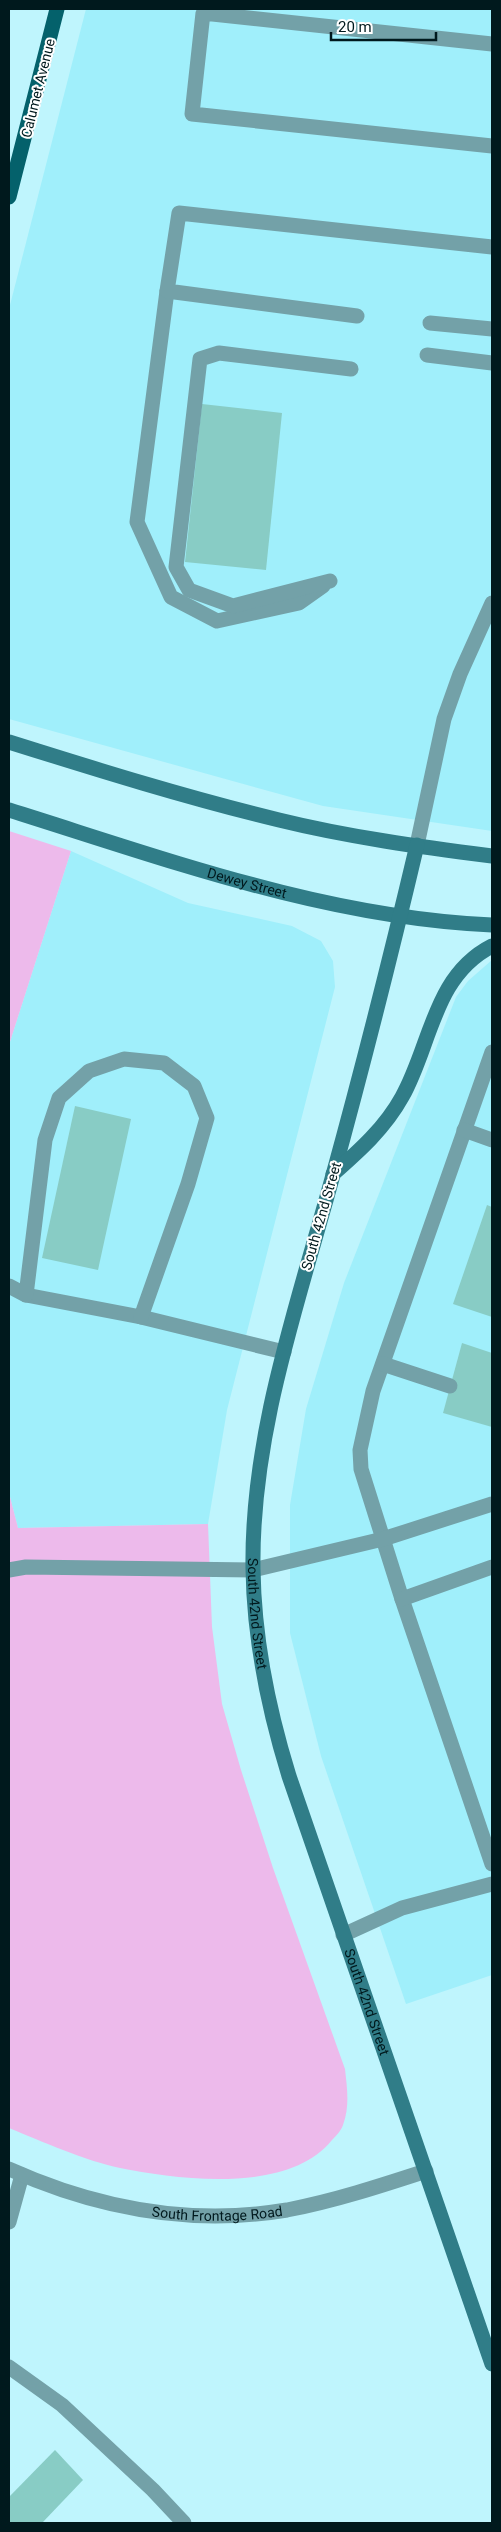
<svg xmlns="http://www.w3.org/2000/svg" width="501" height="2532" font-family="Roboto,sans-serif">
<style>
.built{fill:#a0effb}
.green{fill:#edbaeb}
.building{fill:#88ccc5}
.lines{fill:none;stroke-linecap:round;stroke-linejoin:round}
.lane{stroke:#73a1a8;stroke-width:15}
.street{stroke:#73a1a8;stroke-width:15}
.secondary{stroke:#307d88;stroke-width:15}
.primary{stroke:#04616b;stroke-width:15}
.labels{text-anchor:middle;stroke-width:4;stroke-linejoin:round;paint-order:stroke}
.street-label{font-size:14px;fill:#00191d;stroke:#fff}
</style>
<rect width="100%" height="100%" fill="#bff5fd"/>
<g class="built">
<path d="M86 9H492V831L323 806 9 719V309Z"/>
<path d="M71 851 188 903 292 926 321 941 333 961 335 987 227 1410 208 1524 18 1528 9 1493V1045Z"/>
<path d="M492 960V1975L406 2004 321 1756 290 1633V1505L306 1409 344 1283 456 997 468 981Z"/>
</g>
<g class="green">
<path d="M9 831 71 851 9 1045Z"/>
<path d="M9 1493 18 1528 208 1524 212 1627 222 1704 241 1770 273 1868 345 2069C347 2088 350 2106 343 2125 341 2131 336 2136 332 2140 289 2194 180 2180 120 2168 86 2161 41 2141 9 2128Z"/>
</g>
<g class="building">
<path d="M202 404 282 413 266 570 185 562Z"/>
<path d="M75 1106 131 1119 98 1270 42 1258Z"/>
<path d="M487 1205 492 1207V1317L453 1304Z"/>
<path d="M462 1343 492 1353V1427L443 1413Z"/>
<path d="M55 2450 83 2480 42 2523H9V2497Z"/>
</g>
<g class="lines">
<g class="lane">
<path d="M492 44 203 13 192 114 492 146"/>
<path d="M167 291 137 522 171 597 217 621 299 603 323 586"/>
<path d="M357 316 167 291 179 213 492 247"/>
<path d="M430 323 492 329"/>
<path d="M427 355 492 363"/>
<path d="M330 581 233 606 189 590 176 567 200 359 219 353 351 369"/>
<path d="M417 845 444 719 460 674 492 603"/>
<path d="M492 1052 373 1391 360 1450 361 1469 402 1599 492 1864"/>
<path d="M464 1130 492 1140"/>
<path d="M9 1286 26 1295 141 1317 284 1352"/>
<path d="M26 1295 45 1140 59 1098 89 1071 124 1059 164 1063 194 1086 207 1118 188 1184 141 1317"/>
<path d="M383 1364 450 1386"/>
<path d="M9 1570 26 1567 253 1570 383 1539 492 1504"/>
<path d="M402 1599 492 1567"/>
<path d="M343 1935 402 1908 492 1884"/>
<path d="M9 2222 22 2175"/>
<path d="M9 2367 62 2405 153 2490 184 2523"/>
</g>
<path class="street" id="s1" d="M9 2169C96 2208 191 2226 287 2210 334 2201 380 2186 426 2171"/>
<g class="secondary">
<path d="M9 742C98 770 188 798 279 820 348 837 421 847 492 856"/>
<path id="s2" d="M9 810C166 859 326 918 492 925"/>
<path id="s3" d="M417 845C391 955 363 1066 333 1175 298 1304 251 1434 253 1569 254 1640 268 1708 289 1776L492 2364"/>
<path d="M333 1174C359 1151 385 1128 402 1097 431 1046 433 976 492 946"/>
</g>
<path class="primary" d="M9 197 57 9"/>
</g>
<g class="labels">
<g class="street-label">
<text transform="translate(38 88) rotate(-76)" y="5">Calumet Avenue</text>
<text dy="5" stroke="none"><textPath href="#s2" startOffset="249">Dewey Street</textPath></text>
<text transform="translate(321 1216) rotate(-74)" y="5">South 42nd Street</text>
<text dy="5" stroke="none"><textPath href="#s3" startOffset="789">South 42nd Street</textPath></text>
<text dy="5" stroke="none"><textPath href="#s3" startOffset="1194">South 42nd Street</textPath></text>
<text dy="5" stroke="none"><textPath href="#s1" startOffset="215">South Frontage Road</textPath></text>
</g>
</g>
<rect width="501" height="2532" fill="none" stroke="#00191d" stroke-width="20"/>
<path d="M331 32v8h105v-8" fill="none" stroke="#00191d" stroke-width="2.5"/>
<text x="338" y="32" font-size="15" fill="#00191d" stroke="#ffffff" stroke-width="4" paint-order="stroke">20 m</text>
</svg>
